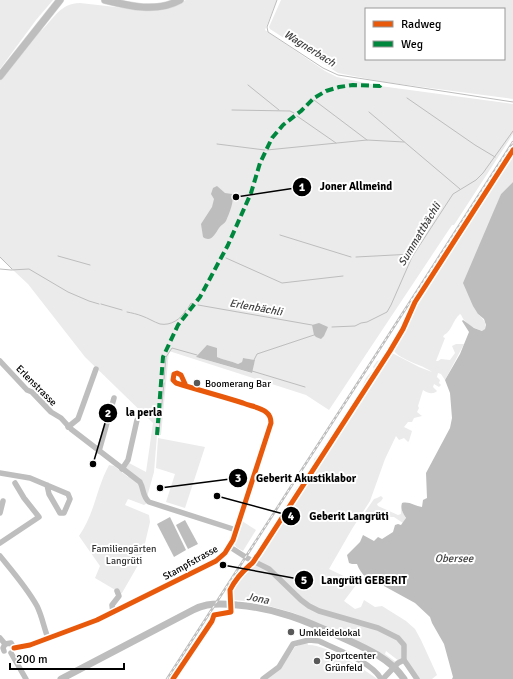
<svg xmlns="http://www.w3.org/2000/svg" width="513" height="679" font-family="Signika,sans-serif">
<style>
.green{fill:#ebebeb;fill-rule:evenodd}
.water{fill:#bdbdbd}
.lines{fill:none;stroke-linecap:round;stroke-linejoin:round}
.stream{stroke:#bdbdbd;stroke-width:1}
.river{stroke:#bdbdbd;stroke-width:7}
.major-casing{stroke:#dbdbdb;stroke-width:8}
.minor{stroke:#bebebe;stroke-width:5.5}
.major{stroke:#bebebe;stroke-width:7}
.rail-casing{stroke:#bebebe;stroke-width:2.5}
.rail{stroke:#fff;stroke-width:1;stroke-dasharray:3;stroke-linecap:butt}
.quiet{stroke:#00873e;stroke-width:4;stroke-dasharray:8 4;stroke-linecap:butt}
.cycleway-casing{stroke:#fff;stroke-width:8}
.cycleway{stroke:#e8590c;stroke-width:5}
.poi-dot{fill:#595959;stroke:#fff;stroke-width:1.5}
.labels{text-anchor:middle;stroke-width:4;stroke-linejoin:round;paint-order:stroke}
.poi-label{font-size:10px;fill:#000;stroke:#fff;text-anchor:start}
.street-label{font-size:10px;fill:#000;stroke:#fff}
.park-label{font-size:10px;fill:#313131;stroke:#fff}
.water-label{font-size:11px;font-style:italic;fill:#424242;stroke:#fff}
.leader{fill:none;stroke:#000;stroke-width:1.5}
.callout-dot{fill:#000;stroke:#fff;stroke-width:1.5}
.mark-label{font-size:12px;text-anchor:middle;font-weight:bold;fill:#fff}
.callout-label{font-size:11px;text-anchor:middle;font-weight:bold;fill:#000;stroke:#fff;stroke-width:4;stroke-linejoin:round;paint-order:stroke}
</style>
<rect width="100%" height="100%" fill="#fff"/>
<g class="green">
<path d="M0 0H53L36 20 0 69Z"/>
<path d="M186 0H277L265 30 325 71 337 77 380 86 513 104V134L454 225H452L329 410 306 395 169 351 161 435H157L154 472 147 497 149 502 144 505 128 499 125 505 149 515 150 522 141 560 122 593 119 595 117 591 95 578 100 566 79 536C95 513 96 489 109 465L114 466 128 477 130 473 125 469 129 463 146 472 153 423 85 357 28 284 0 258V76L39 31 42 30C54 18 61 3 80 3L151 11 167 9ZM216 348 217 357C224 360 231 361 238 364L242 362 243 358 255 360 251 373 196 357Z"/>
<path d="M281 0H513V99L384 82 338 73 270 29 269 27ZM366 9H504V59H366Z"/>
<path d="M513 151V182L501 194 485 235 478 314C483 319 487 322 485 329L483 331C476 329 468 325 464 320 462 318 462 315 460 314 452 321 452 331 444 335L443 337 445 338 436 361H438L441 359 450 360 455 353 452 346 456 344H464L445 380 441 374 438 373 437 377 440 380 439 383 441 385 439 387 434 384 433 387 437 391C433 395 427 393 423 390L418 406 419 408 417 412 422 416 414 418 412 422H408L404 427 412 431 409 441 408 442 404 438 399 440 396 436 385 459 370 501 352 529 329 569 352 580 356 585 344 601 355 609 361 607 364 600 375 607 382 606 406 621 415 629 421 640 437 675 432 679H418L407 660 404 641 400 637 312 606 256 559 293 504 387 356 390 354H394L419 367 432 372C424 365 395 359 393 348L406 326 415 305Z"/>
<path d="M377 361 381 360 382 362 260 552 258 551V547L261 545 271 530 296 488 304 480 313 466 314 459 323 450 328 439 357 398 366 378 374 369 373 367Z"/>
<path d="M158 438 205 447 185 508 166 502 175 474 156 468Z"/>
<path d="M381 496 383 498 381 501 377 504 378 506 398 515 401 514V508L406 519 403 523 394 517C382 517 377 518 365 512L374 499 377 498Z"/>
<path d="M242 521 256 530 243 551 236 547 234 543Z"/>
<path d="M254 563 263 567 305 605 375 628 395 638 402 646V657L399 661 386 651 385 654 396 662 395 665 366 647 294 613 255 602 234 600C233 597 231 594 232 591 233 581 247 570 254 563Z"/>
<path d="M307 642 308 645C325 644 363 668 377 679H267L283 665 295 647Z"/>
</g>
<g class="water">
<path d="M513 182V679H452L453 677 444 644 432 623 430 617 415 603 384 586V585L380 583 379 585C369 581 361 575 357 564H352L349 563 347 555 360 542 363 535 374 541 378 537 382 539 393 532 395 525 398 524 401 525 406 518C403 513 400 509 402 503 409 501 415 506 422 507L423 500 427 498 426 473 450 428 452 418 450 393 445 380 460 354 469 332 462 321 463 320 474 328 482 331 485 329 486 325 484 319 478 314 473 306 463 283 501 194Z"/>
<path d="M217 186 225 193 232 194C235 200 229 214 226 221 224 224 221 225 219 228 215 234 211 243 203 237L201 224 212 207 214 199 211 194 213 188Z"/>
<path d="M319 323 328 327 324 336 321 339 316 337 314 335 312 325Z"/>
<path d="M207 345 217 348V357C224 360 231 361 238 364L242 362 243 358 255 360 252 373 196 357Z"/>
<path d="M170 517 186 550 174 557 157 524Z"/>
<path d="M185 520 198 544 188 549 176 525Z"/>
</g>
<g class="lines">
<g class="stream">
<path d="M277 0 267 27 268 32 323 68 338 75 513 102"/>
<path d="M248 85 279 110"/>
<path d="M407 98 475 145 495 157"/>
<path d="M314 100 367 140"/>
<path d="M232 110 290 111 294 113"/>
<path d="M369 112 460 189"/>
<path d="M297 116 336 143"/>
<path d="M217 144 265 150"/>
<path d="M267 150 367 140 404 142"/>
<path d="M280 235 351 257"/>
<path d="M58 256 90 265"/>
<path d="M0 257 12 269"/>
<path d="M356 257 413 254"/>
<path d="M226 258 282 283 343 276"/>
<path d="M0 269 11 270 29 269 68 292 89 301 99 304"/>
<path d="M101 304 122 310"/>
<path d="M198 305 312 325"/>
<path d="M188 308 191 303 193 304"/>
<path d="M127 312C132 313 137 314 142 316 148 318 154 322 160 324 171 326 181 319 186 310"/>
<path d="M332 327 355 326 361 323 367 322 387 312 391 305 412 257 453 194 476 180 483 173 513 131"/>
<path d="M254 360 257 354 314 335"/>
<path d="M252 371 305 387"/>
<path d="M164 379 166 357 172 348 197 355"/>
<path d="M159 432 164 383"/>
</g>
<path class="river" d="M61 679 193 610C197 608 202 606 207 605 217 603 228 604 237 605 276 608 307 621 341 637 363 647 390 658 404 679"/>
<defs>
<g id="major">
<path d="M105 0C129 6 157 13 180 0"/>
<path d="M0 76 60 0"/>
</g>
</defs>
<use href="#major" class="major-casing"/>
<g class="minor">
<path d="M0 361 27 390 32 392 51 412 61 418 71 429 140 482C144 489 142 496 149 502L236 530"/>
<path d="M68 427 78 419 96 369"/>
<path d="M99 451 114 398"/>
<path d="M122 469 128 460 137 420"/>
<path d="M0 473 30 478 68 494 70 499 64 513H60L49 494 47 485"/>
<path d="M0 513 3 501"/>
<path d="M0 543 39 517 24 498 15 483"/>
<path d="M230 547 244 556"/>
<path d="M0 556C13 572 27 588 37 606 42 616 44 628 48 638"/>
<path d="M247 558 269 569 301 600 309 606 319 611 378 628 398 638 404 645V660L417 679"/>
<path d="M113 613 112 605 119 596 117 591"/>
<path d="M0 638 5 644"/>
<path d="M5 644 11 643 14 648"/>
<path d="M14 648 30 645 97 620 216 561 225 553 233 540 271 423C271 418 270 415 266 412 260 407 250 406 243 403 221 396 198 390 176 383L173 380 174 374 177 373 181 375 186 386"/>
<path d="M4 651 3 648 5 644"/>
<path d="M11 653 26 679"/>
<path d="M263 679 279 667 293 644 309 640 319 641C337 650 372 662 381 679"/>
<path d="M383 679 398 663 404 660"/>
</g>
<use href="#major" class="major"/>
<defs>
<path id="rail" d="M167 679 513 142"/>
</defs>
<use href="#rail" class="rail-casing"/>
<use href="#rail" class="rail"/>
<path class="quiet" d="M157 435 163 357 178 325 200 297 228 245 251 193 260 163 272 138 283 125 301 111 314 98 326 91 339 87 353 85 380 86 382 83"/>
<defs>
<g id="cycleway">
<path d="M14 648 30 645 97 620 216 561 225 553 233 540 271 423C271 418 270 415 266 412 260 407 250 406 243 403 221 396 198 390 176 383L173 380 174 374 177 373 181 375 186 386"/>
<path d="M173 679 212 621 214 615 231 612 230 590C235 580 242 572 250 565 254 563 255 558 258 555L390 351 403 329 415 302 513 150"/>
</g>
</defs>
<use href="#cycleway" class="cycleway-casing"/>
<use href="#cycleway" class="cycleway"/>
</g>
<g class="poi-dot">
<circle cx="197" cy="383" r="4"/>
<circle cx="291" cy="632" r="4"/>
<circle cx="317" cy="661" r="4"/>
</g>
<g class="labels">
<g class="poi-label">
<text x="205" y="387">Boomerang Bar</text>
<text x="299" y="636">Umkleidelokal</text>
<text x="325" y="659">Sportcenter<tspan x="325" dy="12">Grünfeld</tspan></text>
</g>
<g class="street-label">
<text transform="translate(37 385) rotate(45)" y="4">Erlenstrasse</text>
<text transform="translate(190 562) rotate(-29)" y="4">Stampfstrasse</text>
</g>
<g class="park-label">
<text x="124" y="552">Familiengärten<tspan x="124" dy="12">Langrüti</tspan></text>
</g>
<g class="water-label">
<text transform="translate(310 48) rotate(32)" y="4">Wagnerbach</text>
<text transform="translate(419 234) rotate(-59)" y="4">Summattbächli</text>
<text transform="translate(256 307) rotate(10)" y="4">Erlenbächli</text>
<text x="454" y="562">Obersee</text>
<text transform="translate(258 598) rotate(11)" y="4">Jona</text>
</g>
</g>
<path class="leader" d="M236 197L302 187M93 464L108 413M160 488L238 478M217 496L291 516M223 565L304 580"/>
<g class="callout-dot">
<circle cx="236" cy="197" r="4"/>
<circle cx="93" cy="464" r="4"/>
<circle cx="160" cy="488" r="4"/>
<circle cx="217" cy="496" r="4"/>
<circle cx="223" cy="565" r="4"/>
<circle cx="302" cy="187" r="10"/>
<circle cx="108" cy="413" r="10"/>
<circle cx="238" cy="478" r="10"/>
<circle cx="291" cy="516" r="10"/>
<circle cx="304" cy="580" r="10"/>
</g>
<g class="mark-label">
<text x="302" y="191">1</text>
<text x="108" y="417">2</text>
<text x="238" y="482">3</text>
<text x="291" y="520">4</text>
<text x="304" y="584">5</text>
</g>
<g class="callout-label">
<text x="356" y="190">Joner Allmeind</text>
<text x="144" y="416">la perla</text>
<text x="306" y="482">Geberit Akustiklabor</text>
<text x="349" y="520">Geberit Langrüti</text>
<text x="364" y="584">Langrüti GEBERIT</text>
</g>
<rect x="365" y="8" width="140" height="52" fill="#ffffff" stroke="#999999"/>
<rect x="373" y="21" width="20" height="6" fill="#e8590c" stroke="#999999"/>
<text x="401" y="28" font-size="12" fill="#000000">Radweg</text>
<rect x="373" y="41" width="20" height="6" fill="#00873e" stroke="#999999"/>
<text x="401" y="48" font-size="12" fill="#000000">Weg</text>
<path d="M10 663v6h114v-6" fill="none" stroke="#000000" stroke-width="2"/>
<text x="16" y="663" font-size="12" fill="#000000" stroke="#ffffff" stroke-width="3" paint-order="stroke">200 m</text>
</svg>
